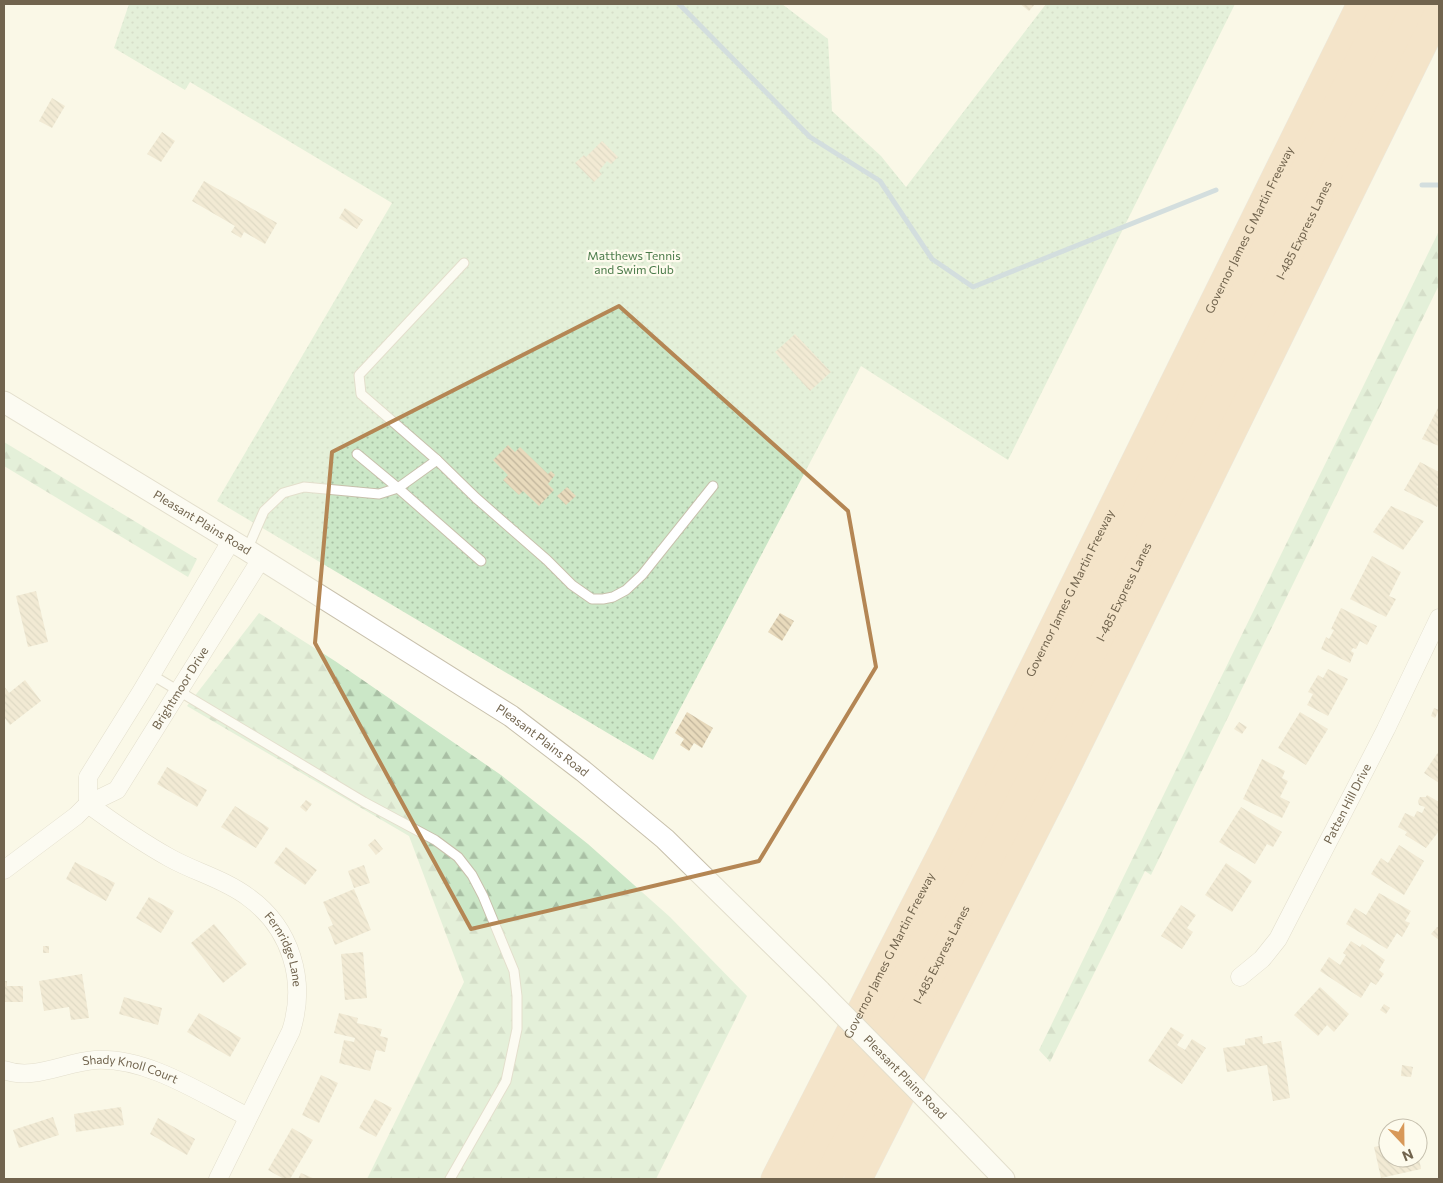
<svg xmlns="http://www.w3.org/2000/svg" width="1443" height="1183" font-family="Commissioner,sans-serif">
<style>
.forest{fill:url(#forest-firs)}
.park{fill:url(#park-dots)}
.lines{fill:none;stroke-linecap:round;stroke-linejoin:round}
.stream{stroke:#a5bfd3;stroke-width:5}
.building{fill:url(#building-back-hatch)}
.service-casing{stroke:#c8c0ac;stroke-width:11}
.minor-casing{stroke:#c8c0ac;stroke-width:19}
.tertiary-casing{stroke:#c8c0ac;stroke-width:23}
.motorway-casing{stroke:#dad7d1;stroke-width:29}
.service{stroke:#fff;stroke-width:9}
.minor{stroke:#fff;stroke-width:18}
.tertiary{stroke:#fff;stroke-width:21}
.motorway{stroke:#eecca4;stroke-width:28}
.tertiary-bridge-casing{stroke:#c8c0ac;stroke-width:23;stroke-linecap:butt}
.tertiary-bridge{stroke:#fff;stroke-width:21}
.marked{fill:none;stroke:#b48654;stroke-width:4;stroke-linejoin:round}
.labels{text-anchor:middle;stroke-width:4.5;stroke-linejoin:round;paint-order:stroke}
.street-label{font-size:12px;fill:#71644e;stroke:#fdfbed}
.park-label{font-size:12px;fill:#4b7b4a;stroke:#fdfbed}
</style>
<defs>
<pattern id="forest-firs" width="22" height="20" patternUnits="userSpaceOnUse" patternTransform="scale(1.25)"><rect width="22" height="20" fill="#cbe7c7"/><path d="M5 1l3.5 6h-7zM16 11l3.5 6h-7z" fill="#a9bfa4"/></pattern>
<pattern id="park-dots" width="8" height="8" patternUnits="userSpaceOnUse" patternTransform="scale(1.25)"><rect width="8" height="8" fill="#cbe7c7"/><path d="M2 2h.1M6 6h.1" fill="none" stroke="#a9bfa4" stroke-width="1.8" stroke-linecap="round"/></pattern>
<pattern id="building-back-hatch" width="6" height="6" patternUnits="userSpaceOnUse" patternTransform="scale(1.25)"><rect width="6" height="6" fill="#e8dabc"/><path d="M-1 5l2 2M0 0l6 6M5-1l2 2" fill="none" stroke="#c0b49b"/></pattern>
</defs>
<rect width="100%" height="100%" fill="#faf8e7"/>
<g class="forest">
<path d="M1439 231V285L1151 875 1145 871 1050 1062 1039 1050Z"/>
<path d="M4 442 197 559 188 577 4 466Z"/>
<path d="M259 613 335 661 501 775 588 844 670 917 747 996 656 1179H367L464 982 409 836 187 706Z"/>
</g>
<path class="park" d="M129 4H782L828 39 832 111 881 156 906 187 1046 4H1235L1008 460 861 366 653 760 217 501 392 203 190 82 185 90 114 48Z"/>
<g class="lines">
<g class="stream">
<path d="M679 4 810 137 880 181 932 259 973 287 1216 190"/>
<path d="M1422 185H1439"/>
</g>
</g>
<g class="building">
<path d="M1020 4H1035L1029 11Z"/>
<path d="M52 98 65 106 52 128 39 121Z"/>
<path d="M162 132 175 141 161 162 147 154Z"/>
<path d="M602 141 618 157 611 164 607 161 599 171 602 174 594 182 575 163 584 155 586 157Z"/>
<path d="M204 181 277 223 265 244 244 232 241 238 231 232 235 226 192 201Z"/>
<path d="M345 208 363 220 357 229 339 218Z"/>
<path d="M795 334 831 372 810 391 775 352Z"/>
<path d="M1439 406V446L1422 439Z"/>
<path d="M508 445 515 452 520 447 548 474 551 471 555 475 548 484 554 490 539 506 523 491 519 495 503 480 508 475 493 460Z"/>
<path d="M1420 462 1439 472V483L1437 487 1439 489V502L1437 507 1404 490Z"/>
<path d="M567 487 576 496 566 505 557 496Z"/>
<path d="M1391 506 1424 521 1403 550 1373 532Z"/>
<path d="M1372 556 1401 572 1389 596 1396 599 1386 617 1350 599Z"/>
<path d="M36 591 48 642 28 647 16 596Z"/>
<path d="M1341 608 1377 626 1367 645 1360 641 1356 649 1353 648 1351 651 1354 653 1350 663 1321 649 1326 637 1329 639 1334 630 1331 629Z"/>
<path d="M780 613 794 621 782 641 768 632Z"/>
<path d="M1328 669 1348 679 1328 716 1307 705 1313 694 1308 692 1318 675 1323 678Z"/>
<path d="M25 680 41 701 10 725 4 717V686L9 693Z"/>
<path d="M1434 708 1439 710 1435 718 1431 716Z"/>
<path d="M687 712 713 728 702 748 694 743 689 751 680 745 684 739 675 733Z"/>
<path d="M1300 712 1328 729 1306 765 1278 748Z"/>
<path d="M1239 722 1247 727 1242 734 1234 729Z"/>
<path d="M1439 751V783L1424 773Z"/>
<path d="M1262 759 1285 771 1282 778 1288 781 1280 797 1290 802 1282 818 1243 799Z"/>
<path d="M167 767 207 790 197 807 157 784Z"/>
<path d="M1427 795 1439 802V831L1426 848 1405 835 1407 832 1398 827 1405 813 1414 817 1417 811 1422 813 1425 807 1419 805 1418 801 1420 797H1426Z"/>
<path d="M306 800 312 804 306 812 300 807Z"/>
<path d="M235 806 269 828 256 848 221 827Z"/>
<path d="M1241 807 1282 832 1273 847 1267 844 1255 864 1219 842Z"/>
<path d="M375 839 383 849 376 855 368 845Z"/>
<path d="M1399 845 1424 861 1404 895 1371 874 1381 858 1388 863Z"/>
<path d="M286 847 317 870 305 885 274 863Z"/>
<path d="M75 862 115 883 106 901 66 879Z"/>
<path d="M1226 863 1252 881 1232 912 1205 895Z"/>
<path d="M364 865 370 883 354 888 348 871Z"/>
<path d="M354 889 371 930 335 945 328 927 333 925 323 902Z"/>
<path d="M1379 893 1411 911 1405 921 1410 923 1402 937 1397 933 1387 949 1346 924 1355 908 1366 915Z"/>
<path d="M149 897 174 911 161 933 136 918Z"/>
<path d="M1181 905 1196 915 1187 928 1193 932 1182 949 1161 936Z"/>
<path d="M214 924 247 964 223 983 191 943Z"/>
<path d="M1437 927 1439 928V940L1431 934Z"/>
<path d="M1351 941 1360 947 1362 944 1385 960 1379 970 1384 974 1376 985 1371 982 1361 998 1320 971 1329 957 1340 965 1346 955 1343 953Z"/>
<rect x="43" y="946" width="6" height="7"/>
<path d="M363 952 367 998 345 1000 341 954Z"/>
<path d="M82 974 89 1018 71 1020 69 1007 44 1011 39 981Z"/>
<path d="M4 981H7V986H23V1002H4Z"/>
<path d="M1320 987 1349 1014 1334 1032 1327 1025 1318 1036 1294 1015Z"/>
<path d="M124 997 162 1008 158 1025 119 1014Z"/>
<path d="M1384 1004 1390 1008 1386 1014 1380 1010Z"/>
<path d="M199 1013 241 1038 230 1057 187 1032Z"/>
<path d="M339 1013 358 1018 357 1023 382 1029 380 1036 388 1038 385 1052 376 1050 370 1071 339 1063 344 1040 354 1042 355 1038 334 1033Z"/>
<path d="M1171 1027 1184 1035 1177 1045 1185 1050 1192 1039 1206 1048 1182 1084 1148 1061Z"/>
<path d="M1262 1036 1263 1044 1281 1041 1290 1098 1273 1101 1267 1065 1227 1072 1223 1048 1245 1045V1039Z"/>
<path d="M1402 1065 1413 1067 1411 1077 1401 1076Z"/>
<path d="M321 1075 338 1083 319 1123 302 1115Z"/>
<path d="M375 1099 392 1108 376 1137 359 1128Z"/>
<path d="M121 1107 124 1125 76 1132 74 1114Z"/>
<path d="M53 1117 59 1135 19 1148 13 1130Z"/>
<path d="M158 1118 195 1139 187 1155 150 1134Z"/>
<path d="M292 1128 313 1140 290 1179H284L268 1170Z"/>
<path d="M1388 1144V1158H1419L1421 1169 1381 1178 1374 1147Z"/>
<path d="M301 1173 315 1179H298Z"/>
</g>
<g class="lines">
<defs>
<g id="service">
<path d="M357 454 398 488 481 561"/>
<path d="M437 460 361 394 359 375 464 263"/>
<path d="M247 550 264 511 283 493 304 487 379 494 398 488 437 460 476 498 547 560 572 585 592 599H603L613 597 626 590 642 575 713 486"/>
<path d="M152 675 364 802 435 840 458 857 472 875 483 896 514 971 517 996V1029L506 1081 450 1179"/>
</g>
<g id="minor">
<path id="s1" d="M231 541 141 692 88 777V804L117 790 261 559"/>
<path id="s2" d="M4 870 76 816 88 804C114 823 141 842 170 858 195 872 224 879 248 897 291 928 307 981 291 1031L218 1179"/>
<path id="s3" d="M1240 977 1262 959 1278 939 1386 729 1439 618"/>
<path id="s4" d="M4 1070C34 1081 65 1062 95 1060 148 1057 202 1094 248 1117"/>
</g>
<g id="tertiary">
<path id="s5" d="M4 402 247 550 511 716 583 771 665 839 820 991"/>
<path d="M949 1122 1004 1179"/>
</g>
<g id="motorway">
<path id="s6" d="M775 1179 948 841 1361 4"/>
<path d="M801 1179 882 1026 1387 4"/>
<path id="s7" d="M827 1179 1007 827 1417 4"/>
<path d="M858 1179 1058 785 1439 12"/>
</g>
</defs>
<use href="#service" class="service-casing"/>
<use href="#minor" class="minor-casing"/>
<use href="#tertiary" class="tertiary-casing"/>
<use href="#motorway" class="motorway-casing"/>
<use href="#service" class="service"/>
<use href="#minor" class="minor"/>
<use href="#tertiary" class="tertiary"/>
<use href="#motorway" class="motorway"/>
<defs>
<g id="tertiary-bridge">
<path id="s8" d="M820 991 949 1122"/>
</g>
</defs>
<use href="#tertiary-bridge" class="tertiary-bridge-casing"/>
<use href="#tertiary-bridge" class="tertiary-bridge"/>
</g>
<path d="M0 0H1443V1183H0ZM619 306 848 511 876 667 759 861 471 929 315 643 332 452Z" fill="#faf8e7" fill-opacity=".55" fill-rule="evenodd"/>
<path class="marked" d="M619 306 848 511 876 667 759 861 471 929 315 643 332 452Z"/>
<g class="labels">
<g class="street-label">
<text dy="4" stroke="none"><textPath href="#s6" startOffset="1061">Governor James G Martin Freeway</textPath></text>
<text dy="4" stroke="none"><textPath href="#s7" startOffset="1062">I-485 Express Lanes</textPath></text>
<text dy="4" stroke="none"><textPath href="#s5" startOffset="232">Pleasant Plains Road</textPath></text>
<text dy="4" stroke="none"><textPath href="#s7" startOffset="658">I-485 Express Lanes</textPath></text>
<text dy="4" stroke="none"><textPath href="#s6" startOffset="656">Governor James G Martin Freeway</textPath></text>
<text dy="4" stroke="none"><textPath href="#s1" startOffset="455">Brightmoor Drive</textPath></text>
<text dy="4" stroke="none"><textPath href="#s5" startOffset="636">Pleasant Plains Road</textPath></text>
<text dy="4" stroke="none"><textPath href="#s3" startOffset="206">Patten Hill Drive</textPath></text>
<text dy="4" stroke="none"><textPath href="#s2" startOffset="358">Fernridge Lane</textPath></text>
<text dy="4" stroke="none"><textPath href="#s7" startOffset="252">I-485 Express Lanes</textPath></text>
<text dy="4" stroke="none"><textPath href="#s6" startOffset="251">Governor James G Martin Freeway</textPath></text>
<text dy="4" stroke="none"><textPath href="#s4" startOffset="129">Shady Knoll Court</textPath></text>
<text dy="4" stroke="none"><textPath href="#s8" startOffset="121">Pleasant Plains Road</textPath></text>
</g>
<g class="park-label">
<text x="634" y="260">Matthews Tennis<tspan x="634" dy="14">and Swim Club</tspan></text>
</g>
</g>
<rect width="1443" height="1183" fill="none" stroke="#71644e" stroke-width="10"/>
<g transform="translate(1403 1143) rotate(158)"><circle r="24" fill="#fdfbed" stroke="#c5bfad"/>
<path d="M0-4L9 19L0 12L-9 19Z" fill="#d89858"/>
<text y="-8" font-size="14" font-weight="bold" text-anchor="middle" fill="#71644e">N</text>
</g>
</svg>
